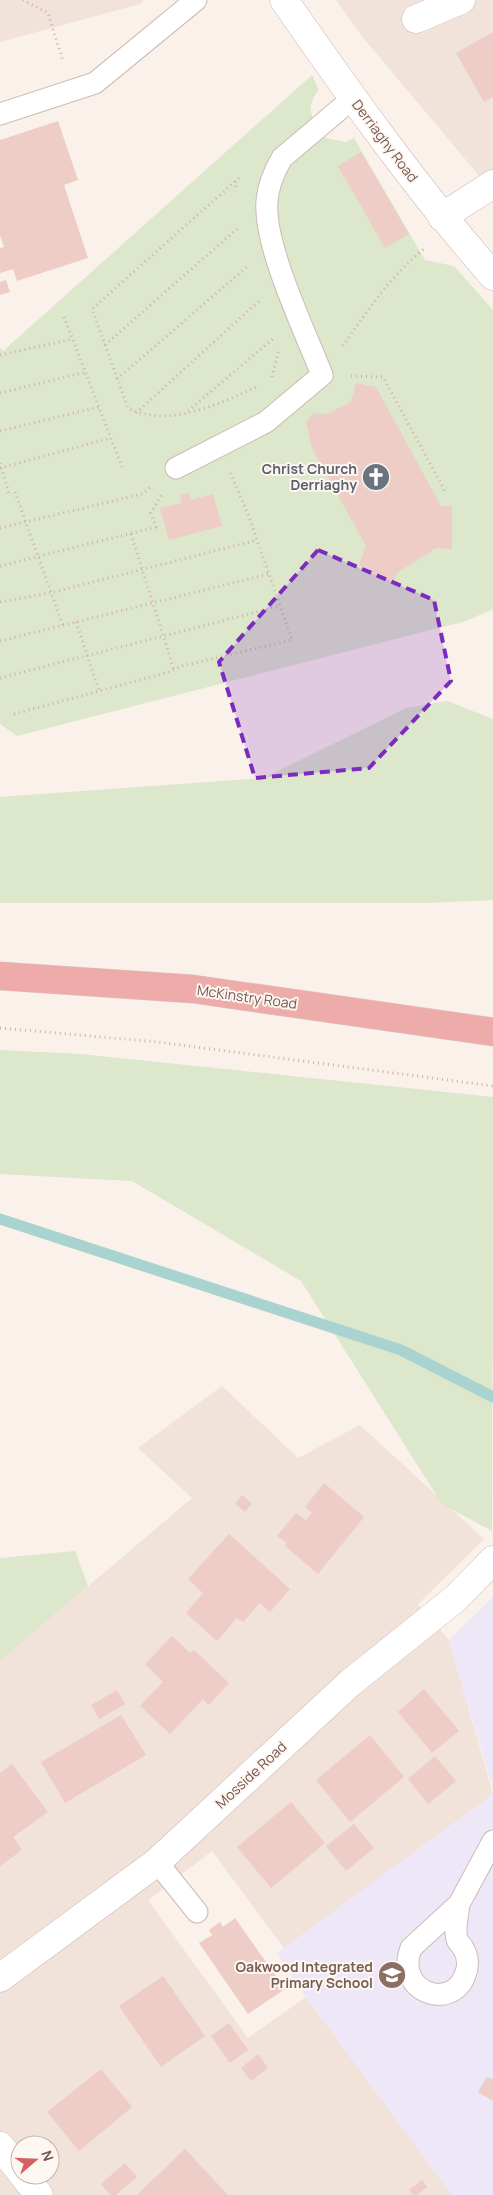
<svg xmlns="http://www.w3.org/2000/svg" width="493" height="2195" font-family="Manrope,sans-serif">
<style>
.residential{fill:#f1e2da;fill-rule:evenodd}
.education{fill:#eee7f7}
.green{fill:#dce7cb}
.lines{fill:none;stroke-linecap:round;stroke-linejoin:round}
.stream{stroke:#a9d3d0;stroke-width:11}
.building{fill:#edcdc6}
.lane-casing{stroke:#cebab5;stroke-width:23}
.street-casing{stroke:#cebab5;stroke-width:29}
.secondary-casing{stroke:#d0b9b3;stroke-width:29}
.highway-casing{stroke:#d8cfce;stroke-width:29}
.path{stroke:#d2b0a9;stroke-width:3;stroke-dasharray:1 4;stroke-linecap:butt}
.lane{stroke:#fff;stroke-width:21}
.street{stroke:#fff;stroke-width:28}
.secondary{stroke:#fff;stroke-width:28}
.highway{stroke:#edacaa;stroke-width:28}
.marked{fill:#7b2cbf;fill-opacity:0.2;stroke:#7b2cbf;stroke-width:4;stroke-dasharray:10 6;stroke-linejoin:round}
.labels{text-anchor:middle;stroke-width:4;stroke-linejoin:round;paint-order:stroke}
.street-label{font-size:14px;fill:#735551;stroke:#fdf6f1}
.worship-label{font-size:14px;font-weight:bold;fill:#5b616d;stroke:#fdf6f1;text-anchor:end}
.education-label{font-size:14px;font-weight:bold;fill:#785e54;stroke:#fdf6f1;text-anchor:end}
</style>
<rect width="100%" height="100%" fill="#faf1eb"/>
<g class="residential">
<path d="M0 0H144L140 4 0 42Z"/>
<path d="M336 0H493V192L360 34Z"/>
<path d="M222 1386 298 1458 360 1425 484 1539 418 1604 449 1640 493 1794 284 1948 212 1851 148 1900 248 2038 306 1997 452 2195H0V1661L192 1498 138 1448ZM20 2145H50V2175H20Z"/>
</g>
<g class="education">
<path d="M493 1597V1789L449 1640Z"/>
<path d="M493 1794V2195H452L306 1997 277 1953Z"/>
</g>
<g class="green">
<path d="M312 75 319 90C303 108 313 122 326 138L346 142 354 138 425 260 454 266 493 310V609L466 621 17 736 0 724V347L3 351Z"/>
<path d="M447 701 493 719V900L425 903H0V797L264 778 406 708Z"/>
<path d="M0 1050 81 1054 493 1097 492 1531 442 1504 301 1281 132 1181 0 1174Z"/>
<path d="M75 1551 88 1586 0 1661V1558Z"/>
</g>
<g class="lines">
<path class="stream" d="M0 1219 401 1350 493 1397"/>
</g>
<g class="building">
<path d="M493 32V97L484 102 456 53Z"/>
<path d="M58 121 78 180 64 185 88 258 17 281 13 269 0 273V248L4 247 0 235V140Z"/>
<path d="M361 152 409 234 385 248 338 166Z"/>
<path d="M6 280 10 292 0 295V282Z"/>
<path d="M356 383 376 387 441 506H452V549L436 548 397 573 393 584 359 565 366 546 312 448 306 422 314 413 327 414 351 402Z"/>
<path d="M189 493 191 500 213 494 222 526 169 540 160 508 182 503 180 495Z"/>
<path d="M324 1483 364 1517 318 1574 285 1546 287 1543 277 1536 296 1513 306 1520 312 1513 305 1507Z"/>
<path d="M242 1495 252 1503 245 1512 235 1504Z"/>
<path d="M229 1534 290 1589 270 1612 260 1603 243 1622 237 1618 217 1641 186 1613 203 1593 188 1579Z"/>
<path d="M172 1636 190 1653 194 1650 229 1683 209 1705 203 1699 170 1734 140 1706 163 1682 145 1664Z"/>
<path d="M424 1689 459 1731 432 1753 398 1712Z"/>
<path d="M117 1690 125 1704 99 1719 91 1705Z"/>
<path d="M121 1715 146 1755 65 1803 41 1762Z"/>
<path d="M370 1735 404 1777 350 1822 316 1780Z"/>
<path d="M435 1756 456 1781 428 1804 408 1779Z"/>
<path d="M12 1764 48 1812 13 1837 22 1850 0 1866V1773Z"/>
<path d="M291 1802 325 1843 271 1888 237 1847Z"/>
<path d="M354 1824 374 1848 346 1871 326 1846Z"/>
<path d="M235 1918 285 1989 248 2014 199 1943 212 1935 209 1930 220 1922 223 1927Z"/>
<path d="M163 1976 205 2036 161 2067 119 2006Z"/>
<path d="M229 2023 248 2050 230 2063 211 2036Z"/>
<path d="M258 2054 268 2068 251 2081 241 2068Z"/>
<path d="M101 2069 132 2107 79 2151 47 2112Z"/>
<path d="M487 2077 493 2079V2101L478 2092Z"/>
<path d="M185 2149 228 2195H137L163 2170Z"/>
<path d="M125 2163 137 2177 116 2195H110L101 2184Z"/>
<path d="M422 2180 427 2187 417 2195H413L409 2190Z"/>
</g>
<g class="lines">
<defs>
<g id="lane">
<path d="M0 114 95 83 196 0"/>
<path d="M176 468 266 422 322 375C305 331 263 245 267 201 268 186 275 170 282 158L353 98"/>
<path d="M157 1862 197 1912"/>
<path d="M459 1904C458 1914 454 1930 457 1939 457 1942 462 1945 463 1948 468 1956 469 1966 465 1975 452 2012 394 1992 411 1948L459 1904 493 1841"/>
</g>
<g id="street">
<path d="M416 19 461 0"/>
<path d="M442 217 493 184"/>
<path d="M0 1978 157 1862 350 1683 456 1598 493 1560"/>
<path d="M0 2146 20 2171"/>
<path d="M23 2175 39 2195"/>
</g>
<path id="secondary" d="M284 0C350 95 417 189 493 276"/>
<path id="highway" d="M0 976 193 989 493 1032"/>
</defs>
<use href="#lane" class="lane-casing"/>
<use href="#street" class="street-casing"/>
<use href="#secondary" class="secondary-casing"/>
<use href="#highway" class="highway-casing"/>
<g class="path">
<path d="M23 0 48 13 63 61"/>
<path d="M239 178 92 309 128 408C170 429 220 403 259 386"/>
<path d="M235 181 236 191"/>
<path d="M64 317 122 467"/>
<path d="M105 345 238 228"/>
<path d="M343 346C368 310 391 275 425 248"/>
<path d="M0 355 73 339"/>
<path d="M351 376 383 377 446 493"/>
<path d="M272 377 279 349"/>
<path d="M117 379 248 266"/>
<path d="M0 393 86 372"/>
<path d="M188 411 274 338"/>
<path d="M136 413 259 301"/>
<path d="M0 431 99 407"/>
<path d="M0 463 9 494"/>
<path d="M0 468 111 438"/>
<path d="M15 492 63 626"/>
<path d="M0 528 142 494 152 486"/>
<path d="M131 534 174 670"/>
<path d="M0 566 156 527 151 513 163 492"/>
<path d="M0 602 50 593 257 540"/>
<path d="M76 622 99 691"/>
<path d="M0 641 269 574"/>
<path d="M0 678 280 606"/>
<path d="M14 714 169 672 182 666 292 640 248 514 230 472"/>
<path d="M0 1028 158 1042 493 1086"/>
</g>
<use href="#lane" class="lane"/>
<use href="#street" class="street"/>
<use href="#secondary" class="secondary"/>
<use href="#highway" class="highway"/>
</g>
<path class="marked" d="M318 550 434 600 451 681 369 768 255 778 219 662Z"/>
<defs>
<symbol id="church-disc" viewBox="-11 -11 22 22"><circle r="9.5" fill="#6b7280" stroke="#fdf6f1"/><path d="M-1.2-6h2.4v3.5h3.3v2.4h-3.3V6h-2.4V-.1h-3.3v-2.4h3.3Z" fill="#fff"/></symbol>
<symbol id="school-disc" viewBox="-11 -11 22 22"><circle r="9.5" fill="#8d6e63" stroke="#fdf6f1"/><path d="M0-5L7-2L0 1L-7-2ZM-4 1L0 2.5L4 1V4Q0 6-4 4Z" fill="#fff"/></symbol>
</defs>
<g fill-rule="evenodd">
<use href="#church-disc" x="360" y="461" width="32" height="32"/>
<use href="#school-disc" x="376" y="1959" width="32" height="32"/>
</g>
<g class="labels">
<g class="street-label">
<text transform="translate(385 141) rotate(53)" y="5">Derriaghy Road</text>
<text transform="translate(247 997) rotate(8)" y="5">McKinstry Road</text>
<text transform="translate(251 1775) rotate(-43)" y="5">Mosside Road</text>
</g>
<g class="worship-label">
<text x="357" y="474">Christ Church<tspan x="357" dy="16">Derriaghy</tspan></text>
</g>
<g class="education-label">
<text x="373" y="1972">Oakwood Integrated<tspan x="373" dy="16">Primary School</tspan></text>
</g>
</g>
<g transform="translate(35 2160) rotate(71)"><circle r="24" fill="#fdf6f1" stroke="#c6b6b1"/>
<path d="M0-4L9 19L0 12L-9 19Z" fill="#d65f5f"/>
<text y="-8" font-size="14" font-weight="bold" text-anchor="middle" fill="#735551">N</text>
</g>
</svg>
